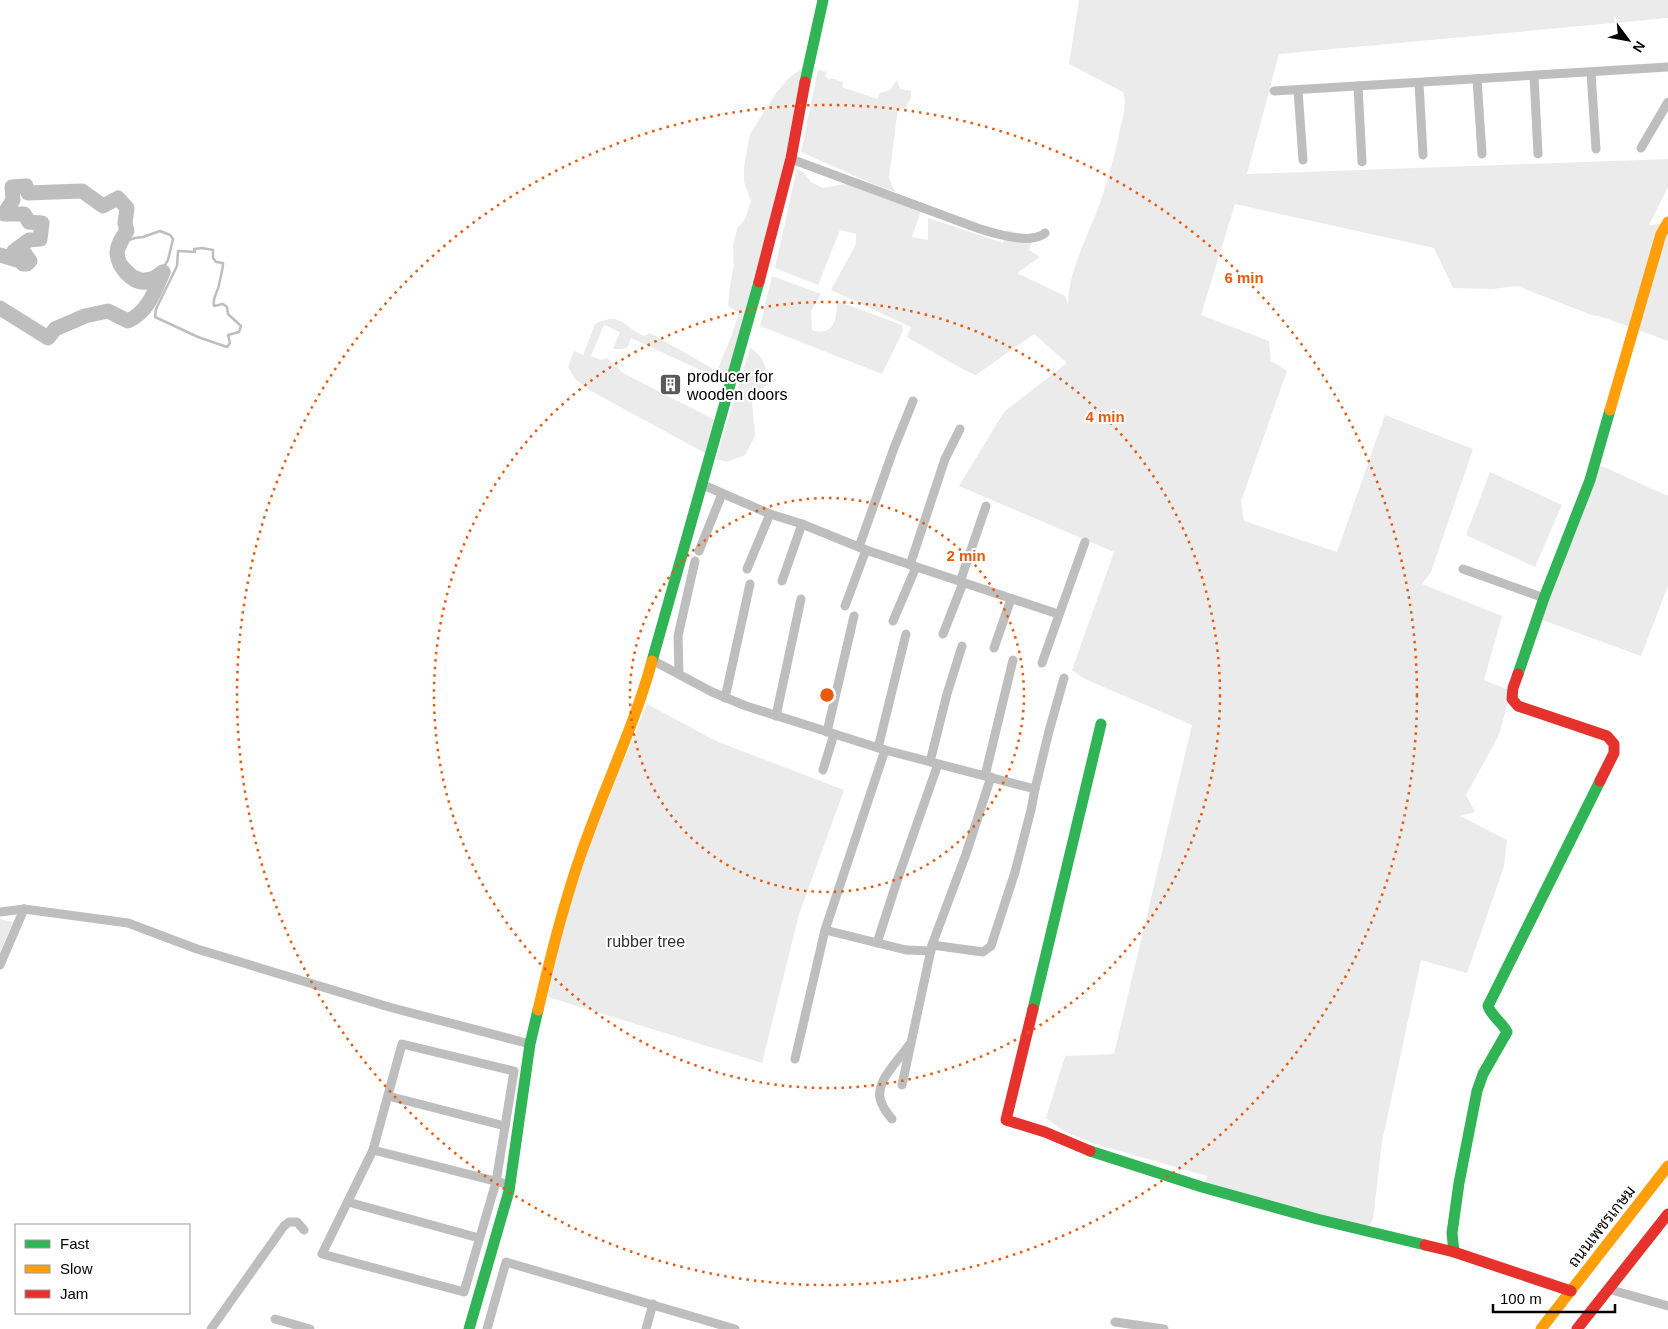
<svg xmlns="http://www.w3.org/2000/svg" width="1668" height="1329" font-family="Arial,Sarabun,sans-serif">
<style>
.green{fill:#ebebeb}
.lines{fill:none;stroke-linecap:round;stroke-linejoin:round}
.stream{stroke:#bebebe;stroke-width:2.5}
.river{stroke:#bebebe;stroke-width:15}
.street{stroke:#bebebe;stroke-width:9}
.fast{stroke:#30b455;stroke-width:11}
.slow{stroke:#ff9f0a;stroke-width:11}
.jam{stroke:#e5322d;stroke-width:11}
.ring{fill:none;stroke:#e8590c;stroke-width:2.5;stroke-dasharray:2.5 5}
.labels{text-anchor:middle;stroke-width:4;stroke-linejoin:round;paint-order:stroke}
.poi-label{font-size:16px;fill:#000;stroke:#fff;text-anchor:start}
.park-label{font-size:16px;fill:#323232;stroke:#fff}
.street-label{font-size:16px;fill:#000;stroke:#fff}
.centre{fill:#e8590c;stroke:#fff;stroke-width:2.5}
.ring-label{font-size:15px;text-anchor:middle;font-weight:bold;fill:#e8590c;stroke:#fff;stroke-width:4;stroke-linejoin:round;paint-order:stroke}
</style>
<rect width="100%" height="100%" fill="#fff"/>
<g class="green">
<path d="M1079 0H1668V18L1279 54 1247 174 1668 159V187L1649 225 1668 223V341L1605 318 1589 314 1517 286 1492 289 1453 288 1434 248 1235 204 1201 315 1269 341 1271 361 1287 371 1241 501 1244 521 1337 552 1385 415 1473 449 1431 572 1422 584 1502 616 1484 680 1511 691 1499 735 1466 795 1475 812 1460 816 1507 840 1504 866 1467 973 1421 960 1382 1142 1373 1219 1364 1233 1204 1184 1207 1176 1092 1143 1062 1130 1046 1118 1065 1056 1114 1054 1192 725 1085 679 1072 670 1114 552 959 486 1004 412 1067 363 1034 334 976 375 966 371 907 337 911 327 831 290 856 244V234L840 230 818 285 775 268 797 168 806 175 811 182 823 188 851 183 921 211 912 237 928 240V218L1003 243 1006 230 1034 236 1029 250 1040 257 1017 273 1065 296 1068 304C1069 268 1088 237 1100 203 1108 180 1115 154 1120 130 1123 117 1127 105 1123 92L1069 64Z"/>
<path d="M802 68 784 166 727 380H722L631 338 628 347 622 349H613L620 332 604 325 591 356 601 360 607 358 623 373 715 420 705 453 591 391 576 380 568 367 574 351 583 355 595 324C622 311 623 327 644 336L650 333 717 371 731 337 739 313 728 306 730 286 734 264 733 247 737 229 745 219 751 201 744 182V167L750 134 776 93 790 77Z"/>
<path d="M818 70 827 72 825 76 830 80 831 78 843 82 842 87 877 99 880 93 890 90 897 80 900 89 911 91V98L905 108H898L889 178 895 192 873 184 801 152Z"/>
<path d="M772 276 821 294 811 311 812 330C834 337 837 319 837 301L902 325 903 331 882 374 760 326Z"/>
<path d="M750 348C764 355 767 370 769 384L759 390 752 402 755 436 745 455 727 462 716 459Z"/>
<path d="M1595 463 1668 496V586L1641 656 1537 618Z"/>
<path d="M1490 472 1562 505 1535 567 1466 535Z"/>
<path d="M647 704 716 741 844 790 799 914 762 1063 545 996 567 913 595 830Z"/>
<path d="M0 919 13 922 0 952Z"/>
</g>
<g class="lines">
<g class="stream">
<path d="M160 231 170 235 173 239 168 260 165 265 158 272 142 274 135 271 124 260 123 252 129 240 135 238 143 237Z"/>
<path d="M202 248 213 250V258L216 262 223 263C223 270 220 278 219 285 218 292 212 297 214 306L223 304 227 307 228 314 241 326 239 332 228 335 230 343 227 347 198 337 155 317 156 309 177 266 178 251 195 252 194 249Z"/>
</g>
<g class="river">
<path d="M0 255 20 261 23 264H27L30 261 25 254 14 251 29 240 40 239 42 223 29 222 24 214H4L13 200 12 187 26 186 28 193 82 191 103 206 118 198 127 208 125 223 127 231C122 238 117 244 117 253 118 266 131 284 146 282 151 281 158 275 163 272"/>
<path d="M0 308 48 338 55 329 85 316 108 311 128 321C148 312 155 291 163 272"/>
</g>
<g class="street">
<path d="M1591 73 1596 149"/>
<path d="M1534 76 1538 154"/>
<path d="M1477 79 1482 154"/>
<path d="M1419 83 1423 155"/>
<path d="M1358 86 1362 162"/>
<path d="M1298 90 1303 160"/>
<path d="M1274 91 1668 67"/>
<path d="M1641 148 1668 102"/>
<path d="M791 159 980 229C997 234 1031 245 1045 233"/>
<path d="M701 484 770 514 802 524 866 550 1058 614"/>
<path d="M859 547 894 448 913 401"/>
<path d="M699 551 722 494"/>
<path d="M910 565 945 459 960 429"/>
<path d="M747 569 770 514"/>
<path d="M1463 569 1544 598"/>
<path d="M782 581 802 524"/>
<path d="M960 582 986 506"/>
<path d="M845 606 866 550"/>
<path d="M893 621 916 567"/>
<path d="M943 634 963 583"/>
<path d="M994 648 1011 599"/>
<path d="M652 660 712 692 746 706 885 750 1035 789"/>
<path d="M1042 663 1085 542"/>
<path d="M679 674 678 636 695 561"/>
<path d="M725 698 750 584"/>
<path d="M776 716 801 599"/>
<path d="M827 732 854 616"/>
<path d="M878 748 906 634"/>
<path d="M930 762 947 694 962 646"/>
<path d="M823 770 834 734"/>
<path d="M985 776 1013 660"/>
<path d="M0 912 24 909 128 923 197 949 389 1007 530 1044"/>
<path d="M825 930 906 950 931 951"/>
<path d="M877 943 899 875 938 764"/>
<path d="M932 945 983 952 991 946 1015 872 1031 810 1035 789 1049 731 1064 678"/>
<path d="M0 965 24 909"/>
<path d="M402 1044 514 1071 496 1182 464 1292 322 1254 373 1150Z"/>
<path d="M795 1059 825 930 885 750"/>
<path d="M902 1085 932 945 966 854 991 777"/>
<path d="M388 1096 505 1126"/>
<path d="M892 1119C889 1115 885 1111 883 1106 870 1085 898 1062 909 1045"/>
<path d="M373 1150 510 1185"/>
<path d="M348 1202 479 1238"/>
<path d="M1608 1289 1668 1306"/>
<path d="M275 1319 310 1329"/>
<path d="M1115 1322 1164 1329"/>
<path d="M211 1329 284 1226 289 1222H297L304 1230"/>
<path d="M487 1329 506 1262 735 1329"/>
<path d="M646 1329 653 1304"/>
</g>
<g class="fast">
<path d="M805 82 823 0"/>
<path d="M652 661 759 282"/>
<path d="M1518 674 1544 598 1590 480 1610 410"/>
<path d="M1033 1009 1101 724"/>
<path d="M1090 1151 1202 1187 1317 1219 1425 1245"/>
<path d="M1454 1252 1452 1233 1459 1183 1477 1091 1483 1074 1507 1032C1502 1022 1492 1017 1488 1006L1600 781"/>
<path d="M469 1329 509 1191 530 1044 538 1010"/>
</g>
<g class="slow">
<path d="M1610 410 1661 234 1668 222"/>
<path d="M538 1010C552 950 567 890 589 832 610 775 636 720 652 661"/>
<path d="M1541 1329 1668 1166"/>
</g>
<g class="jam">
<path d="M759 282 791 158 805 82"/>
<path d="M1518 674 1513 688 1512 699 1518 706 1607 736 1614 744V753L1600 781"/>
<path d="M1033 1009 1006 1120 1045 1132 1090 1151"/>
<path d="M1425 1245 1454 1252 1571 1291"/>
<path d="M1577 1329 1668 1214"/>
</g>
</g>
<g class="ring">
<circle cx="827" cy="695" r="197"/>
<circle cx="827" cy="695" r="393"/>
<circle cx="827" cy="695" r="590"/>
</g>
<defs>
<symbol id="building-square" viewBox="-11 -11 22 22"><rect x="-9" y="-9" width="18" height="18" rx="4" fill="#595959" stroke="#fff"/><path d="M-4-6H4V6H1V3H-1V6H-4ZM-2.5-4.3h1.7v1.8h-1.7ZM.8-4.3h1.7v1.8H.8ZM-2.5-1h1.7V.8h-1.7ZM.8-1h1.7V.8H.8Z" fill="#fff"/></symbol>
</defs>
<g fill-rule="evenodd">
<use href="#building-square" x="658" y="372" width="25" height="25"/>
</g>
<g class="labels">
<g class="poi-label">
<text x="687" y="382">producer for<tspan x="687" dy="18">wooden doors</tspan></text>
</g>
<g class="park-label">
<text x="646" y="947">rubber tree</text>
</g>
<g class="street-label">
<text transform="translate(1601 1226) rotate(-52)" y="6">ถนนเพชรเกษม</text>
</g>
</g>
<circle cx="827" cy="695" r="8" class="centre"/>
<g class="ring-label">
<text x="1244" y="283">6 min</text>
<text x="1105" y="422">4 min</text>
<text x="966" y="561">2 min</text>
</g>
<rect x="15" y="1224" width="175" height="90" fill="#ffffff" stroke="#999999"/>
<rect x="25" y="1240" width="25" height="8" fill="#30b455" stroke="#999999"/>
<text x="60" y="1249" font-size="15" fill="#000000">Fast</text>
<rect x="25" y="1265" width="25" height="8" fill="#ff9f0a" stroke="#999999"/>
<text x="60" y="1274" font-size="15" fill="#000000">Slow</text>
<rect x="25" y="1290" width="25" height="8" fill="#e5322d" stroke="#999999"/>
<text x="60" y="1299" font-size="15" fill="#000000">Jam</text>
<g transform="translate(1628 40) rotate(122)" stroke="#ffffff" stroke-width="4" paint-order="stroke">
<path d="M0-4L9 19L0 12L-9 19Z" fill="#000000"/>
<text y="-8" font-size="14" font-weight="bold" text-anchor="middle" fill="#000000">N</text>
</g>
<path d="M1493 1304v8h122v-8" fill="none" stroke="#000000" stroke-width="2.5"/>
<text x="1500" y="1304" font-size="15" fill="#000000" stroke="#ffffff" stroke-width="4" paint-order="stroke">100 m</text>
</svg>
